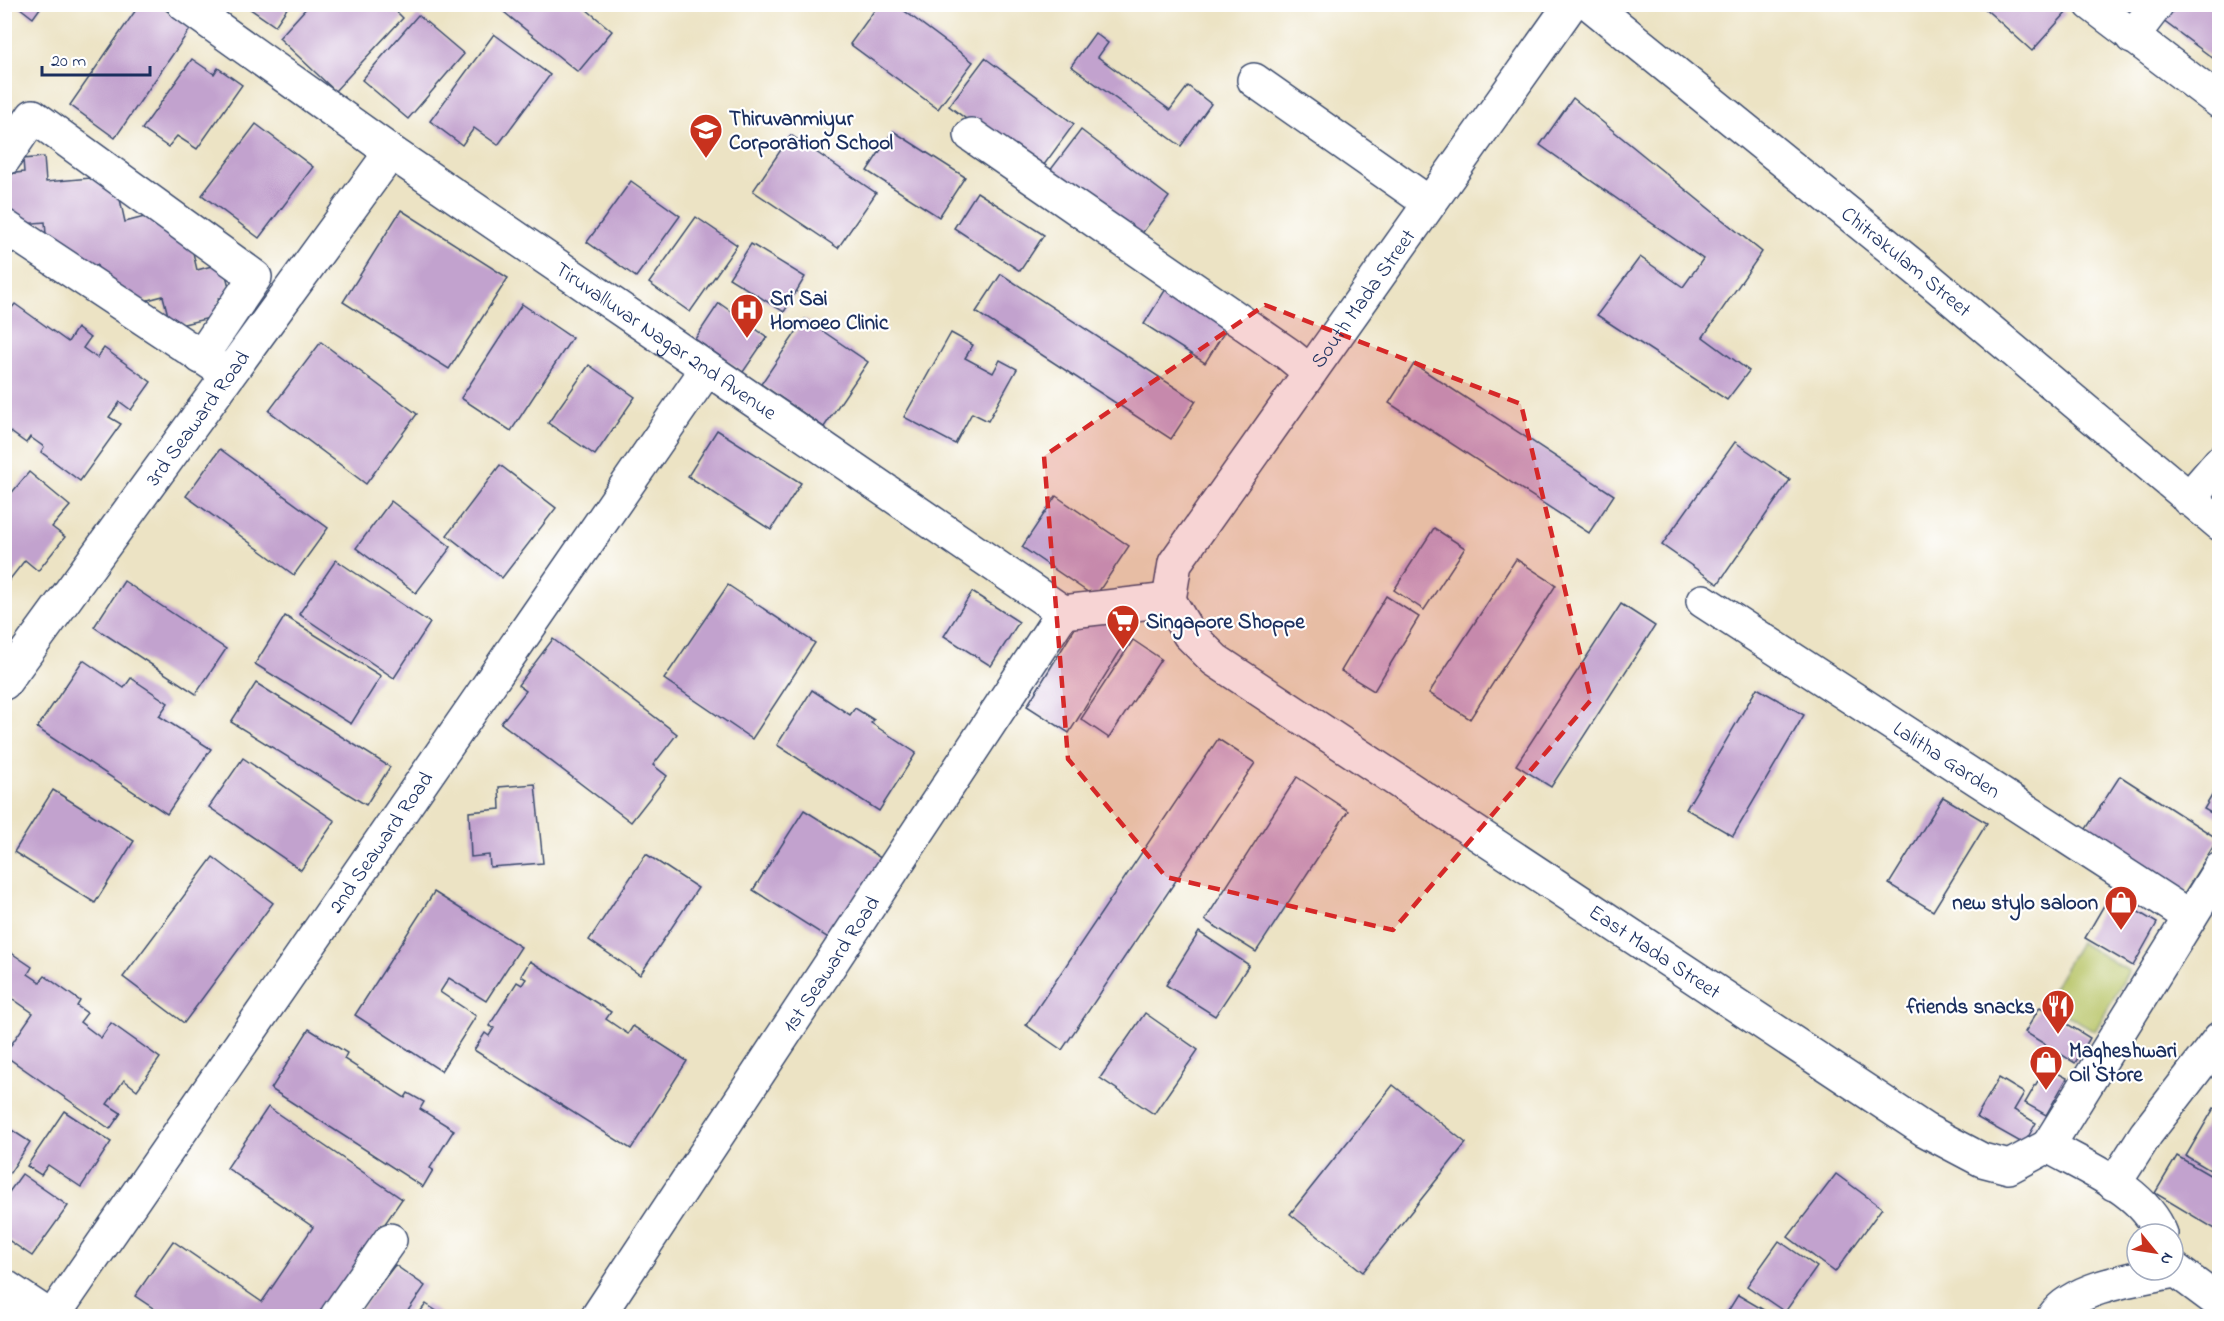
<svg xmlns="http://www.w3.org/2000/svg" width="2224" height="1321" font-family="'Indie Flower',sans-serif">
<style>
.green{fill:#b6c364;stroke:#687961;stroke-width:1.5}
.building{fill:#c2a2ce}
.lines{fill:none;stroke-linecap:round;stroke-linejoin:round}
.minor-casing{stroke:#3a4a6d;stroke-width:36}
.minor{stroke:#fff;stroke-width:33}
.marked{fill:#d62828;fill-opacity:0.2;stroke:#d62828;stroke-width:4.5;stroke-dasharray:12 8;stroke-linejoin:round}
.labels{text-anchor:middle;stroke-width:4.5;stroke-linejoin:round;paint-order:stroke}
.poi-label{font-size:21px;font-weight:bold;fill:#1b2f5e;stroke:#fff;text-anchor:start}
.street-label{font-size:21px;fill:#1b2f5e;stroke:#fff}
</style>
<rect width="100%" height="100%" fill="#fff"/>
<filter id="ink" filterUnits="userSpaceOnUse"><feTurbulence type="fractalNoise" baseFrequency=".0167" numOctaves="2"/><feDisplacementMap in="SourceGraphic" scale="12" xChannelSelector="R" yChannelSelector="G"/><feConvolveMatrix kernelMatrix="1 2 1 2 8 2 1 2 1" color-interpolation-filters="sRGB"/></filter>
<filter id="wash" filterUnits="userSpaceOnUse"><feTurbulence type="fractalNoise" baseFrequency=".008" numOctaves="4" result="noise"/><feDisplacementMap in="SourceGraphic" scale="24" xChannelSelector="R" yChannelSelector="G"/><feGaussianBlur stdDeviation="1.35" result="paint"/><feColorMatrix in="noise" values="0 0 0 0 0 0 0 0 0 0 0 0 0 0 0 0 0 1.4 0 .05"/><feComposite in="paint" operator="in"/></filter>
<g filter="url(#wash)">
<rect width="100%" height="100%" fill="#ece3c4"/>
<path class="green" d="M2080 942 2129 971 2095 1031 2045 1002Z"/>
<g id="blocks">
<g class="building">
<path d="M15 4H43L33 18Z"/>
<path d="M140 4H157L191 28 115 138 70 105Z"/>
<path d="M243 4H290L275 26Z"/>
<path d="M310 4H389L403 18 335 91 279 38Z"/>
<path d="M494 4H580L612 31 578 72Z"/>
<path d="M879 4H895L973 62 938 109 850 44Z"/>
<path d="M2167 4H2220V52L2214 59 2158 17Z"/>
<path d="M1981 5H2056L2066 13 2032 51Z"/>
<path d="M418 15 464 54 408 119 362 80Z"/>
<path d="M1095 33 1108 43 1098 57 1170 110 1188 86 1211 104 1181 146 1071 66Z"/>
<path d="M494 34 550 75 498 145 474 128 462 145 430 121Z"/>
<path d="M985 58 1074 124 1038 173 949 106Z"/>
<path d="M192 59 214 74 218 68 242 85 197 149 177 136 168 147 142 129Z"/>
<path d="M1573 98 1762 252 1703 337 1749 371 1727 400 1597 315 1640 257 1683 287 1703 259 1540 145Z"/>
<path d="M256 124 313 167 259 238 202 195Z"/>
<path d="M1081 130 1169 197 1138 239 1049 172Z"/>
<path d="M893 131 965 177 939 217 867 171Z"/>
<path d="M791 135 876 193 838 248 753 191Z"/>
<path d="M44 157 46 182 91 178 116 181 125 222 156 214 188 231 197 270 223 263 231 295 218 298 222 315 171 327 163 296 125 306 102 285 97 265 81 269 47 246 45 222 11 225 8 174 24 172 23 159Z"/>
<path d="M631 181 680 216 636 277 587 242Z"/>
<path d="M977 192 1044 235 1020 271 954 228Z"/>
<path d="M401 210 508 278 449 369 343 302Z"/>
<path d="M696 217 737 245 690 312 649 283Z"/>
<path d="M751 244 805 277 784 312 729 278Z"/>
<path d="M1001 274 1196 401 1171 439 976 312Z"/>
<path d="M1169 284 1230 323 1205 363 1144 324Z"/>
<path d="M719 303 767 337 743 372 695 339Z"/>
<path d="M15 304 68 342 77 328 90 338 83 348 97 358 104 348 151 382 131 410 120 402 109 417 121 424 80 481 41 452 44 447 30 437 26 443 4 427V318Z"/>
<path d="M522 304 572 338 511 431 461 398Z"/>
<path d="M805 319 868 362 824 427 761 384Z"/>
<path d="M951 333 973 345 965 358 993 373 1000 360 1017 369 988 421 972 413 955 444 904 417Z"/>
<path d="M321 342 417 414 366 484 269 411Z"/>
<path d="M1414 364 1614 495 1589 533 1389 403Z"/>
<path d="M589 365 635 397 595 455 548 423Z"/>
<path d="M717 430 801 483 771 530 688 476Z"/>
<path d="M1735 442 1790 480 1718 584 1662 545Z"/>
<path d="M220 449 328 528 294 575 186 496Z"/>
<path d="M500 465 556 508 502 578 447 535Z"/>
<path d="M29 472 70 506 52 527 65 537 38 571 25 560 7 583 4 581V502Z"/>
<path d="M1056 496 1129 546 1095 597 1022 547Z"/>
<path d="M391 501 451 547 416 593 356 548Z"/>
<path d="M1434 528 1465 548 1424 610 1394 590Z"/>
<path d="M1516 559 1556 585 1470 719 1429 693Z"/>
<path d="M336 560 430 623 394 678 299 614Z"/>
<path d="M124 581 226 649 196 694 94 627Z"/>
<path d="M728 585 815 643 752 739 664 679Z"/>
<path d="M972 592 1019 622 991 666 944 636Z"/>
<path d="M1386 596 1419 617 1374 691 1341 671Z"/>
<path d="M1621 604 1655 626 1551 787 1516 765Z"/>
<path d="M285 616 381 676 351 724 255 664Z"/>
<path d="M1109 616 1133 631 1069 733 1027 706 1080 620Z"/>
<path d="M553 639 677 734 653 765 667 776 631 822 501 723 526 691 518 685Z"/>
<path d="M1133 640 1161 659 1109 738 1081 719Z"/>
<path d="M83 660 124 688 131 678 168 703 159 716 211 749 167 814 37 728Z"/>
<path d="M256 683 390 767 366 805 231 722Z"/>
<path d="M1757 688 1804 715 1733 836 1686 809Z"/>
<path d="M812 690 850 715 855 708 874 720 871 723 916 753 879 811 777 745Z"/>
<path d="M1218 739 1255 763 1062 1050 1026 1025Z"/>
<path d="M243 758 335 821 301 870 209 807Z"/>
<path d="M2120 776 2218 839 2183 895 2084 832Z"/>
<path d="M1297 777 1348 811 1256 952 1205 920Z"/>
<path d="M2220 782V818L2204 809Z"/>
<path d="M535 784 543 863 490 867 489 855 471 857 469 812 500 809 499 787Z"/>
<path d="M53 790 134 841 95 903 14 852Z"/>
<path d="M1943 797 1987 823 1933 911 1889 884Z"/>
<path d="M804 810 884 860 833 941 753 890Z"/>
<path d="M646 854 698 888 640 975 589 940Z"/>
<path d="M213 857 273 903 184 1023 123 977Z"/>
<path d="M434 892 521 947 486 1001 449 978 440 992 476 1016 441 1071 355 1015Z"/>
<path d="M2110 895 2157 923 2133 966 2085 938Z"/>
<path d="M1199 932 1249 965 1215 1016 1166 985Z"/>
<path d="M4 948 32 967 28 974 40 982 45 976 80 1001 77 1006 87 1013 80 1022 101 1038 111 1023 160 1058 137 1090 124 1080 107 1104 121 1113 110 1129 4 1055 33 1013 10 997 4 1005Z"/>
<path d="M530 961 611 1012 606 1019 628 1034 633 1026 687 1061 631 1149 474 1050 485 1033 489 1036 494 1028 489 1026 517 982 522 985 526 979 521 976Z"/>
<path d="M2040 1007 2090 1038 2075 1063 2025 1032Z"/>
<path d="M1145 1013 1198 1050 1154 1114 1100 1078Z"/>
<path d="M309 1029 347 1053 344 1059 405 1098 408 1093 424 1102 420 1109 454 1130 430 1168 433 1170 423 1187 271 1089Z"/>
<path d="M2046 1067 2067 1078 2046 1115 2025 1103Z"/>
<path d="M1999 1078 2024 1093 2014 1110 2036 1123 2024 1144 1976 1117Z"/>
<path d="M1393 1085 1466 1143 1363 1272 1290 1214Z"/>
<path d="M268 1107 402 1199 321 1316H165L135 1296 173 1241 262 1302 313 1227 227 1168Z"/>
<path d="M2214 1108 2220 1111V1176L2186 1156Z"/>
<path d="M64 1111 111 1142 81 1187 48 1165 41 1175 27 1166Z"/>
<path d="M4 1125 30 1142 4 1182Z"/>
<path d="M2177 1156 2220 1181V1232L2155 1193Z"/>
<path d="M22 1174 68 1206 32 1256 4 1237V1199Z"/>
<path d="M1836 1174 1882 1208 1835 1272 1788 1237Z"/>
<path d="M1779 1241 1817 1267 1785 1312 1747 1286Z"/>
<path d="M395 1265 425 1286 407 1312 413 1316H356Z"/>
<path d="M1738 1295 1774 1316H1725Z"/>
<path d="M426 1304 444 1316H417Z"/>
</g>
</g>
</g>
<g filter="url(#ink)">
<use href="#blocks" fill-opacity="0" stroke="#3a4a6d" stroke-width="1.5"/>
<g class="lines">
<defs>
<g id="minor">
<path id="s1" d="M184 4 391 152 1063 612 1169 600"/>
<path id="s2" d="M1590 4 1918 270 2220 524"/>
<path d="M2091 4 2220 102"/>
<path d="M2132 37 2157 4"/>
<path d="M1254 80 1429 203"/>
<path d="M971 135 1288 354 1310 372"/>
<path d="M4 159 33 116 255 277 201 357"/>
<path d="M4 226 220 369"/>
<path d="M2188 499 2220 462"/>
<path id="s3" d="M1169 600 1189 634 1215 660 1925 1130 1982 1160 2009 1167 2048 1146C2086 1168 2144 1190 2161 1234"/>
<path id="s4" d="M1169 600 1175 563 1571 4"/>
<path id="s5" d="M1703 601 2190 917"/>
<path id="s6" d="M4 683 391 152"/>
<path d="M2048 1146 2220 869"/>
<path d="M2114 1184 2146 1134 2220 1038"/>
<path d="M2173 1268 2220 1303"/>
<path d="M4 1286 49 1316"/>
<path id="s7" d="M53 1316 707 369"/>
<path d="M337 1316 390 1240"/>
<path id="s8" d="M598 1316 1063 612"/>
<path d="M2054 1316C2075 1286 2140 1278 2174 1271"/>
</g>
</defs>
<use href="#minor" class="minor-casing"/>
<use href="#minor" class="minor"/>
</g>
</g>
<path class="marked" d="M1265 305 1521 404 1591 700 1393 930 1166 877 1068 759 1044 456Z"/>
<defs>
<symbol id="school-pin" viewBox="-11 -11 22 30"><path d="M0 17L-7.5 6A9.5 9.5 0 1 1 7.5 6Z" fill="#c8321e" stroke="#fff"/><path d="M0-5L7-2L0 1L-7-2ZM-4 1L0 2.5L4 1V4Q0 6-4 4Z" fill="#fff"/></symbol>
<symbol id="hospital-pin" viewBox="-11 -11 22 30"><path d="M0 17L-7.5 6A9.5 9.5 0 1 1 7.5 6Z" fill="#c8321e" stroke="#fff"/><path d="M-5-5h3v3.5h4V-5h3V5h-3V1.5h-4V5h-3Z" fill="#fff"/></symbol>
<symbol id="supermarket-pin" viewBox="-11 -11 22 30"><path d="M0 17L-7.5 6A9.5 9.5 0 1 1 7.5 6Z" fill="#c8321e" stroke="#fff"/><path d="M-6-5.5h2.5l.6 2H6L4.5 2H-2.5L-4.4-4H-6ZM-1.5 3.2a1.3 1.3 0 1 0 .1 0ZM3 3.2a1.3 1.3 0 1 0 .1 0Z" fill="#fff"/></symbol>
<symbol id="shop-pin" viewBox="-11 -11 22 30"><path d="M0 17L-7.5 6A9.5 9.5 0 1 1 7.5 6Z" fill="#c8321e" stroke="#fff"/><path d="M-5-2.5h2.3a2.7 3.5 0 0 1 5.4 0H5L5.5 6h-11ZM-1.5-2.5h3a1.5 2.3 0 0 0-3 0Z" fill="#fff"/></symbol>
<symbol id="restaurant-pin" viewBox="-11 -11 22 30"><path d="M0 17L-7.5 6A9.5 9.5 0 1 1 7.5 6Z" fill="#c8321e" stroke="#fff"/><path d="M-5-6h1v4h1v-4h1v4h1v-4h1v5L-1.5 .5V6h-2V.5L-5-1ZM5-6V6H3V1.5H1.5Q1.5-4 5-6Z" fill="#fff"/></symbol>
</defs>
<g fill-rule="evenodd">
<use href="#school-pin" x="687" y="111" width="38" height="52"/>
<use href="#hospital-pin" x="728" y="291" width="38" height="52"/>
<use href="#supermarket-pin" x="1104" y="602" width="38" height="52"/>
<use href="#shop-pin" x="2102" y="883" width="38" height="52"/>
<use href="#restaurant-pin" x="2039" y="987" width="38" height="52"/>
<use href="#shop-pin" x="2027" y="1043" width="38" height="52"/>
</g>
<g class="labels">
<g class="poi-label">
<text x="729" y="125">Thiruvanmiyur<tspan x="729" dy="24">Corporation School</tspan></text>
<text x="770" y="305">Sri Sai<tspan x="770" dy="24">Homoeo Clinic</tspan></text>
<text x="1146" y="628">Singapore Shoppe</text>
<text x="2098" y="909" text-anchor="end">new stylo saloon</text>
<text x="2035" y="1013" text-anchor="end">friends snacks</text>
<text x="2069" y="1057">Magheshwari<tspan x="2069" dy="24">Oil Store</tspan></text>
</g>
<g class="street-label">
<text dy="7" stroke="none"><textPath href="#s2" startOffset="408">Chitrakulam Street</textPath></text>
<text dy="7" stroke="none"><textPath href="#s4" startOffset="362">South Mada Street</textPath></text>
<text dy="7" stroke="none"><textPath href="#s1" startOffset="588">Tiruvalluvar Nagar 2nd Avenue</textPath></text>
<text dy="7" stroke="none"><textPath href="#s6" startOffset="328">3rd Seaward Road</textPath></text>
<text dy="7" stroke="none"><textPath href="#s5" startOffset="291">Lalitha Garden</textPath></text>
<text dy="7" stroke="none"><textPath href="#s7" startOffset="576">2nd Seaward Road</textPath></text>
<text dy="7" stroke="none"><textPath href="#s3" startOffset="604">East Mada Street</textPath></text>
<text dy="7" stroke="none"><textPath href="#s8" startOffset="422">1st Seaward Road</textPath></text>
</g>
</g>
<rect width="2224" height="1321" fill="none" stroke="#fff" stroke-width="24"/>
<g transform="translate(2155 1252) rotate(120)"><circle r="28" fill="#ffffff" stroke="#a4acbf" stroke-width="1.5"/>
<path d="M0-4.5L10 22L0 15L-10 22Z" fill="#c8321e"/>
<text y="-9" font-size="16" font-weight="bold" text-anchor="middle" fill="#1b2f5e">N</text>
</g>
<path d="M42 66v9h108v-9" fill="none" stroke="#1b2f5e" stroke-width="3"/>
<text x="51" y="66" font-size="18" fill="#1b2f5e" stroke="#ffffff" stroke-width="4.5" paint-order="stroke">20 m</text>
</svg>
